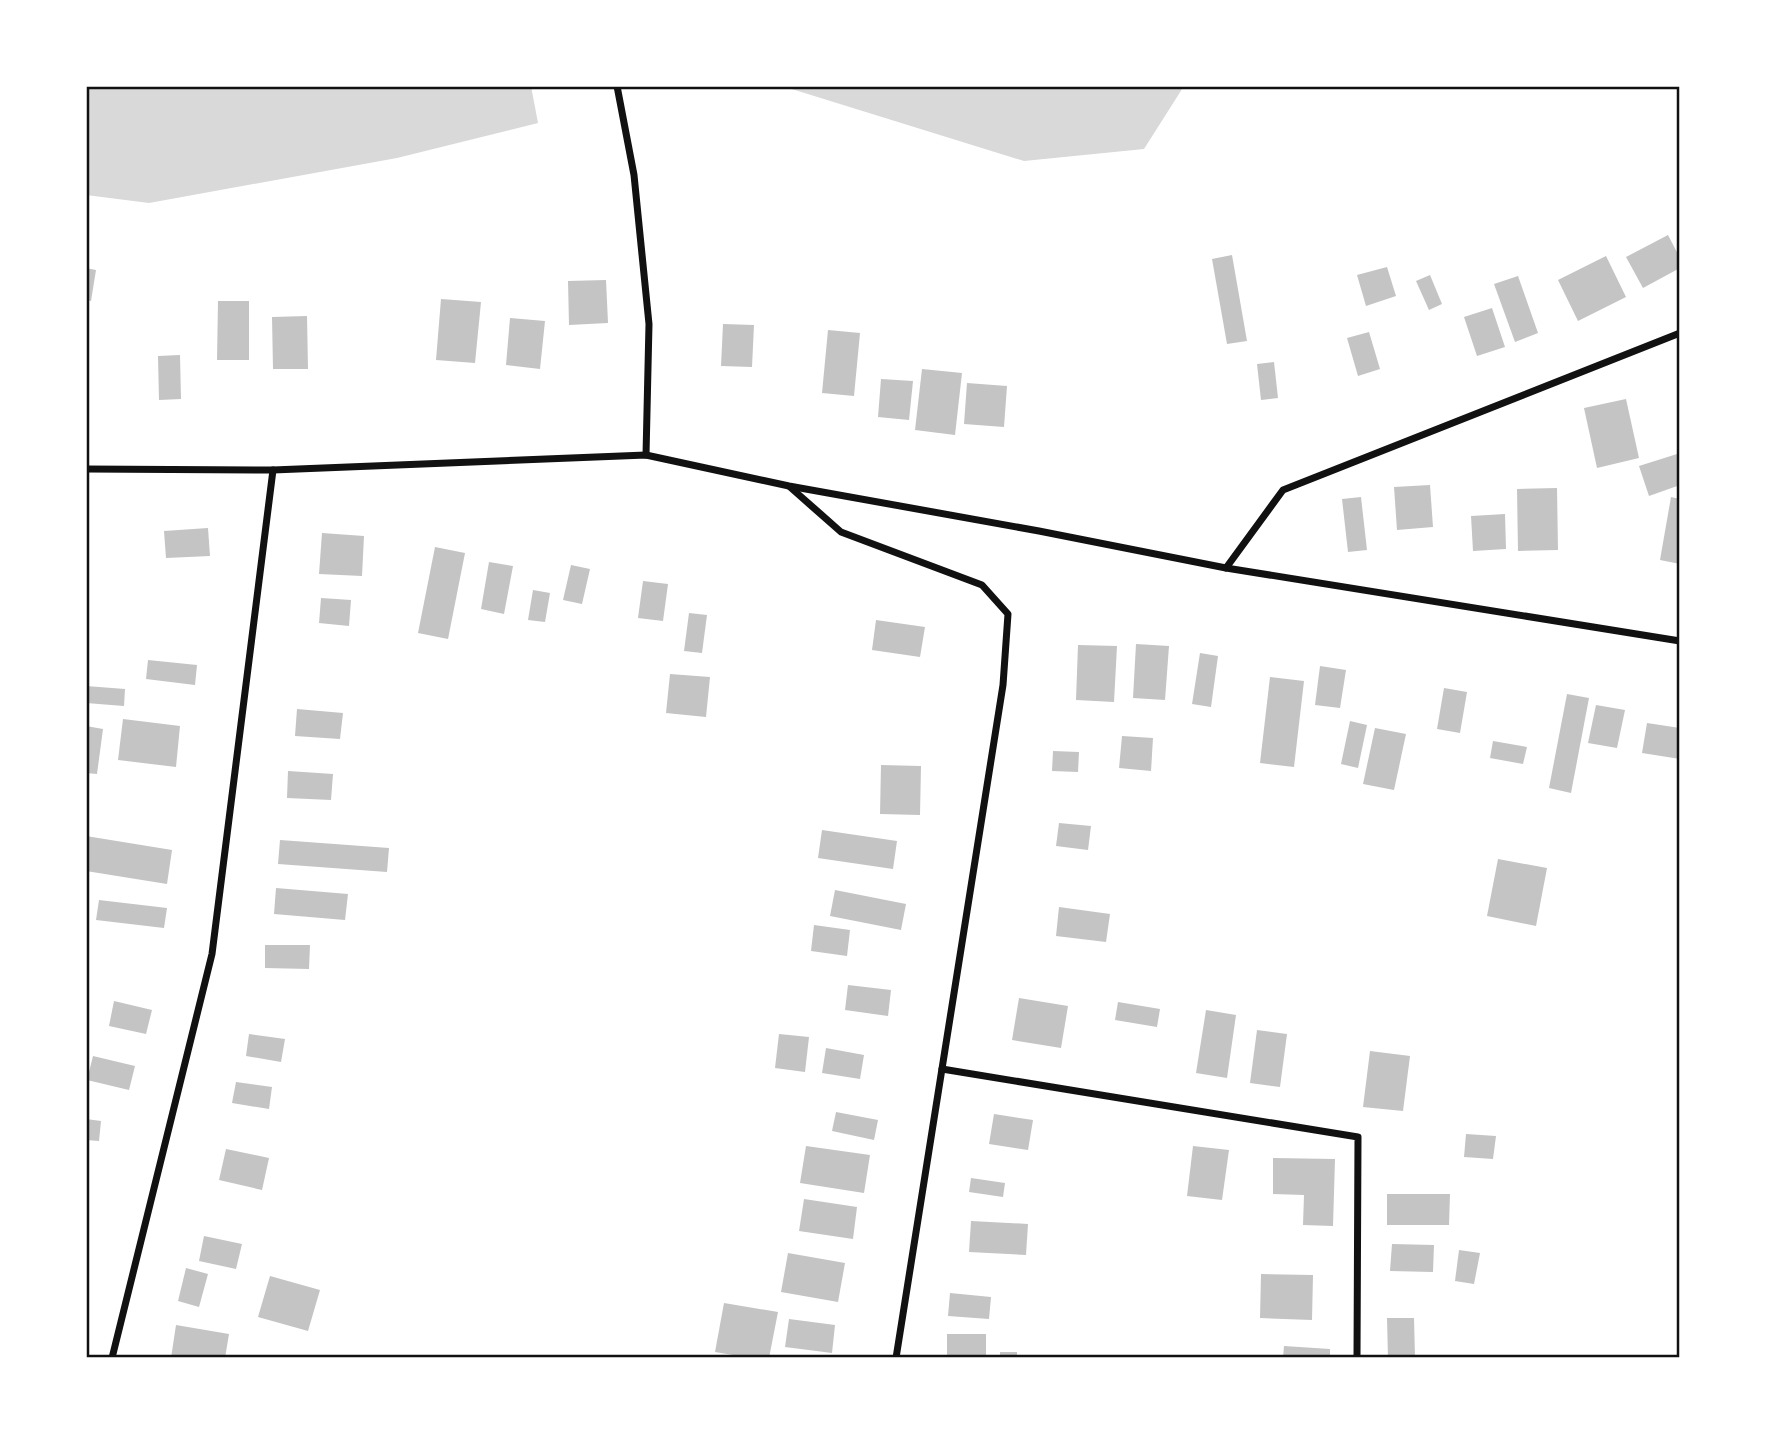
<svg xmlns="http://www.w3.org/2000/svg" width="1766" height="1444" font-family="Montserrat,sans-serif">
<style>
.water{fill:#d9d9d9}
.building{fill:#c4c4c4}
.lines{fill:none;stroke-linecap:round;stroke-linejoin:round}
.minor{stroke:#111;stroke-width:7}
.neatline{fill:none;stroke:#111;stroke-width:2.5}
</style>
<rect width="100%" height="100%" fill="#fff"/>
<g class="water">
<path d="M86 86H531L538 123 397 158 149 203 86 195Z"/>
<path d="M782 86H1184L1144 149 1024 161Z"/>
</g>
<g class="building">
<path d="M1668 235 1680 258V268L1643 288 1626 257Z"/>
<path d="M1232 255 1247 341 1227 344 1212 259Z"/>
<path d="M1606 256 1626 297 1578 321 1558 280Z"/>
<path d="M1387 267 1396 296 1366 306 1357 275Z"/>
<path d="M86 268 96 270 91 301 86 300Z"/>
<path d="M1430 275 1442 304 1429 310 1416 281Z"/>
<path d="M1518 276 1538 333 1515 342 1494 284Z"/>
<path d="M606 280 608 323 569 325 568 281Z"/>
<path d="M441 299 481 302 475 363 436 360Z"/>
<path d="M218 301H249V360H217Z"/>
<path d="M1492 308 1505 347 1477 356 1464 317Z"/>
<path d="M307 316 308 369H273L272 317Z"/>
<path d="M510 318 545 321 540 369 506 365Z"/>
<path d="M723 324 754 325 752 367 721 366Z"/>
<path d="M828 330 860 333 854 396 822 393Z"/>
<path d="M1369 332 1380 369 1358 376 1347 338Z"/>
<path d="M180 355 181 399 159 400 158 356Z"/>
<path d="M1274 362 1278 398 1261 400 1257 364Z"/>
<path d="M922 369 962 373 955 435 915 430Z"/>
<path d="M881 379 913 381 909 420 878 417Z"/>
<path d="M967 383 1007 386 1004 427 964 424Z"/>
<path d="M1626 399 1639 458 1597 468 1584 408Z"/>
<path d="M1677 454 1680 462V485L1649 496 1639 466Z"/>
<path d="M1430 485 1433 527 1397 530 1394 487Z"/>
<path d="M1557 488 1558 550 1518 551 1517 489Z"/>
<path d="M1361 497 1367 550 1348 552 1342 499Z"/>
<path d="M1671 497 1680 499V564L1660 560Z"/>
<path d="M1505 514 1506 549 1473 551 1471 516Z"/>
<path d="M208 528 210 556 166 558 164 531Z"/>
<path d="M322 533 364 536 362 576 319 574Z"/>
<path d="M435 547 465 553 448 639 418 633Z"/>
<path d="M489 562 513 566 504 614 481 609Z"/>
<path d="M571 565 590 569 582 604 563 600Z"/>
<path d="M643 581 668 584 663 621 638 618Z"/>
<path d="M533 590 550 593 545 622 528 620Z"/>
<path d="M321 598 351 600 349 626 319 623Z"/>
<path d="M689 613 707 615 702 653 684 651Z"/>
<path d="M876 620 925 627 920 657 872 650Z"/>
<path d="M1136 644 1169 646 1165 700 1133 698Z"/>
<path d="M1078 645 1117 646 1114 702 1076 700Z"/>
<path d="M1200 653 1218 656 1211 707 1192 704Z"/>
<path d="M148 660 197 665 195 685 146 679Z"/>
<path d="M1320 666 1346 670 1340 708 1315 705Z"/>
<path d="M670 674 710 677 706 717 666 713Z"/>
<path d="M1270 677 1304 681 1294 767 1260 763Z"/>
<path d="M86 686 125 689 124 706 86 703Z"/>
<path d="M1444 688 1467 692 1460 733 1437 729Z"/>
<path d="M1567 694 1589 698 1571 793 1549 788Z"/>
<path d="M1596 705 1625 710 1617 748 1588 743Z"/>
<path d="M297 709 343 713 340 739 295 736Z"/>
<path d="M123 719 180 726 176 767 118 760Z"/>
<path d="M1350 721 1367 725 1358 768 1341 764Z"/>
<path d="M1647 723 1680 728V759L1642 753Z"/>
<path d="M86 726 103 729 97 774 86 773Z"/>
<path d="M1375 728 1406 734 1394 790 1363 784Z"/>
<path d="M1122 736 1153 738 1151 771 1119 768Z"/>
<path d="M1493 741 1527 747 1523 764 1490 758Z"/>
<path d="M1053 751 1079 752 1078 772 1052 771Z"/>
<path d="M881 765 921 766 920 815 880 814Z"/>
<path d="M288 771 333 774 331 800 287 798Z"/>
<path d="M1059 823 1091 826 1088 850 1056 846Z"/>
<path d="M822 830 897 841 893 869 818 858Z"/>
<path d="M86 836 172 850 167 884 86 871Z"/>
<path d="M280 840 389 848 387 872 278 864Z"/>
<path d="M1498 859 1547 868 1536 926 1487 916Z"/>
<path d="M276 888 348 894 345 920 274 914Z"/>
<path d="M835 890 906 904 901 930 830 916Z"/>
<path d="M99 900 167 908 164 928 96 920Z"/>
<path d="M1059 907 1110 914 1106 942 1056 936Z"/>
<path d="M814 925 850 930 847 956 811 951Z"/>
<path d="M265 945H310L309 969 265 968Z"/>
<path d="M848 985 891 990 888 1016 845 1010Z"/>
<path d="M1019 998 1068 1006 1061 1048 1012 1040Z"/>
<path d="M114 1001 152 1010 146 1034 109 1026Z"/>
<path d="M1118 1002 1160 1009 1157 1027 1115 1020Z"/>
<path d="M1206 1010 1236 1015 1227 1078 1196 1073Z"/>
<path d="M1257 1030 1287 1034 1280 1087 1250 1083Z"/>
<path d="M249 1034 285 1039 281 1062 246 1056Z"/>
<path d="M779 1034 809 1037 805 1072 775 1068Z"/>
<path d="M826 1048 864 1055 860 1079 822 1073Z"/>
<path d="M1370 1051 1410 1056 1403 1111 1363 1107Z"/>
<path d="M93 1056 135 1066 129 1090 87 1080Z"/>
<path d="M236 1082 272 1087 269 1109 232 1103Z"/>
<path d="M836 1112 878 1120 874 1140 832 1131Z"/>
<path d="M994 1114 1033 1120 1028 1150 989 1144Z"/>
<path d="M86 1119 101 1121 99 1141 86 1140Z"/>
<path d="M1466 1134 1496 1136 1493 1159 1464 1157Z"/>
<path d="M806 1146 870 1155 864 1193 800 1183Z"/>
<path d="M1193 1146 1229 1150 1222 1200 1187 1196Z"/>
<path d="M226 1149 269 1158 262 1190 219 1180Z"/>
<path d="M1273 1158 1335 1159 1333 1226 1303 1225 1304 1195 1273 1194Z"/>
<path d="M971 1178 1005 1183 1003 1197 969 1192Z"/>
<path d="M1387 1194H1450L1449 1225H1387Z"/>
<path d="M804 1199 857 1207 853 1239 799 1231Z"/>
<path d="M971 1221 1028 1224 1026 1255 969 1252Z"/>
<path d="M204 1236 242 1244 236 1269 199 1261Z"/>
<path d="M1392 1244 1434 1245 1433 1272 1390 1271Z"/>
<path d="M1459 1250 1480 1253 1474 1284 1455 1281Z"/>
<path d="M788 1253 845 1263 838 1302 781 1292Z"/>
<path d="M186 1268 208 1274 199 1307 178 1301Z"/>
<path d="M1261 1274 1313 1275 1312 1320 1260 1318Z"/>
<path d="M270 1276 320 1290 308 1331 258 1317Z"/>
<path d="M950 1293 991 1297 989 1319 948 1316Z"/>
<path d="M724 1303 778 1312 769 1358H751L715 1352Z"/>
<path d="M1387 1318H1414L1415 1358H1388Z"/>
<path d="M789 1319 835 1325 832 1353 785 1347Z"/>
<path d="M176 1325 229 1334 225 1358H171Z"/>
<rect x="947" y="1334" width="39" height="24"/>
<path d="M1284 1346 1330 1349V1358H1283Z"/>
<rect x="1000" y="1352" width="17" height="6"/>
</g>
<g class="lines">
<g class="minor">
<path d="M617 86 634 175 649 324 646 455"/>
<path d="M86 469 273 470 646 455 789 486 1039 531 1226 568 1283 490 1680 333"/>
<path d="M790 487 841 532 982 585 1008 614 1003 685 896 1358"/>
<path d="M1226 568 1680 641"/>
<path d="M942 1069 1358 1137 1357 1358"/>
<path d="M112 1358 212 954 273 470"/>
</g>
</g>
<rect width="1766" height="1444" fill="none" stroke="#ffffff" stroke-width="175"/>
<rect x="88" y="88" width="1590" height="1268" class="neatline"/>
</svg>
